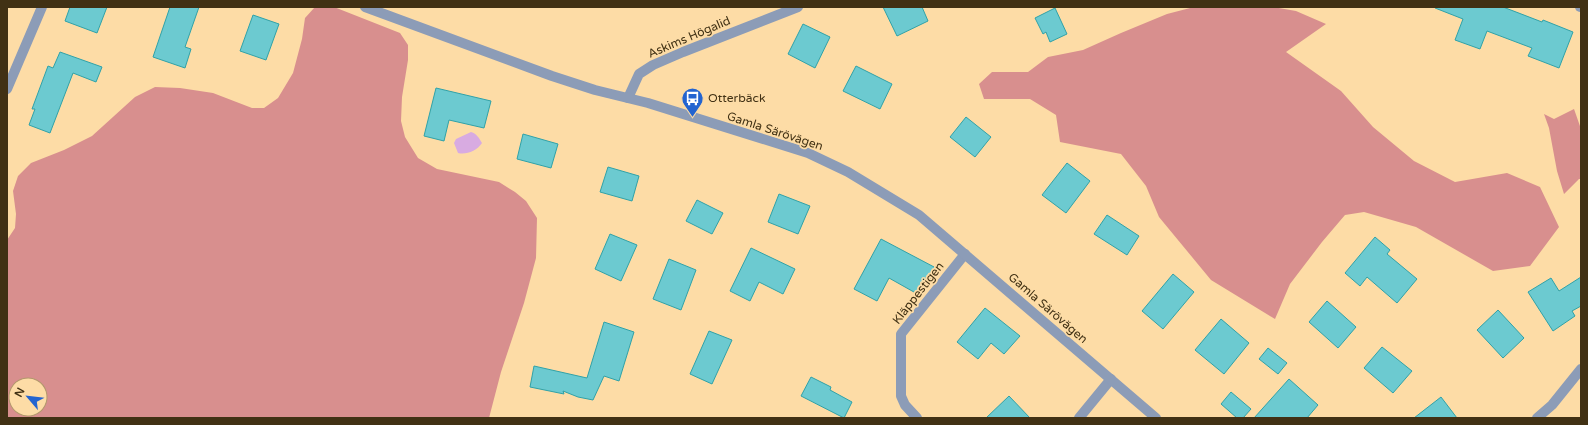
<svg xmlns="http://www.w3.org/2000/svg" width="1588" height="425" font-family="'Varela Round',sans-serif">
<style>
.forest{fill:#d88f8e;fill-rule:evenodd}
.water{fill:#d8abe1}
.building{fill:#6ccad0;stroke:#30a2a8}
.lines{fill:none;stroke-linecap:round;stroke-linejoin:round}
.minor{stroke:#8c9cb7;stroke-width:10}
.tertiary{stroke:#8c9cb7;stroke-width:10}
.labels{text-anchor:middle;stroke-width:3.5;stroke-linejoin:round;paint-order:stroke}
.street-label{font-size:12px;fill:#413114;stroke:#fddca6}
.poi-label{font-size:12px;fill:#413114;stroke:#fddca6;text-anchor:start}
</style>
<rect width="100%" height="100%" fill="#fddca6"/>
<g class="forest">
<path d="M315 7H334L400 33 408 45V60L402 97 401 121 405 137 418 158 437 169 499 182 515 192 526 201 537 218 536 258 524 303 501 372 489 418H7V240L15 228 16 214 13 191 18 176 31 163 64 150 92 136 135 97 155 87 180 88 213 93 252 108H264L278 98 293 73 302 39 305 18ZM16 385H40V409H16Z"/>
<path d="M1194 7H1273L1296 11 1326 24 1286 52 1341 91 1373 127 1414 161 1455 182 1507 173 1540 187 1559 227 1530 266 1493 271 1416 227 1364 212 1345 215 1322 242 1290 284 1275 319 1211 280 1159 217 1146 186 1121 154 1060 142 1056 115 1030 99H984L979 84 992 72H1028L1048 57 1083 50 1121 33 1167 14Z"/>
<path d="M1574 109 1581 129V179H1579L1564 194 1557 171 1549 128 1544 114 1554 119Z"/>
</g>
<path class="water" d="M471 132C477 134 479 138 482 143 477 151 466 155 458 153L454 143 456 139Z"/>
<g class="building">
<path d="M70 7H107L97 33 65 21Z"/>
<path d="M170 7H199L185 47 191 49 185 68 153 57Z"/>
<path d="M883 7H922L928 21 897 36Z"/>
<path d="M1435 7H1503L1542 22 1543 20 1573 32 1559 68 1528 56 1532 48 1487 31 1480 49 1455 40 1463 19 1435 8Z"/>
<path d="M1055 8 1067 34 1050 42 1046 32 1043 34 1035 18Z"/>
<path d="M253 15 279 24 266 60 240 51Z"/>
<path d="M803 24 830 37 815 68 788 54Z"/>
<path d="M60 52 102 67 96 82 73 73 50 133 29 125 35 109H32L48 66 53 68Z"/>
<path d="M856 66 892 84 880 109 843 91Z"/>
<path d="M436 88 491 101 484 128 449 120 444 141 424 136Z"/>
<path d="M966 117 991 137 975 157 950 137Z"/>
<path d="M523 134 558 144 551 168 517 159Z"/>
<path d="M1067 163 1090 181 1066 213 1042 195Z"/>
<path d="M608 167 639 176 632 201 600 192Z"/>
<path d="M779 194 810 206 798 234 768 222Z"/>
<path d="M697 200 723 213 712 234 686 221Z"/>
<path d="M1107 215 1139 236 1127 255 1094 234Z"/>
<path d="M610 234 637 245 621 281 595 269Z"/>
<path d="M1375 237 1390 250 1387 254 1417 279 1397 303 1367 277 1360 286 1345 273Z"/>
<path d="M881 239 936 268 921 296 889 278 877 301 854 289Z"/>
<path d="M751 248 795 269 783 294 759 282 750 301 730 291Z"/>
<path d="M669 259 696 270 681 310 653 299Z"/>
<path d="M1173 274 1194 292 1163 329 1142 311Z"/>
<path d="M1581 277V306L1572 311 1575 316 1553 331 1528 292 1551 278 1559 291Z"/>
<path d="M1327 301 1356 327 1338 348 1309 322Z"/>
<path d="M985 308 1020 336 1004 354 991 343 978 359 957 342Z"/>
<path d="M1498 310 1524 338 1503 358 1477 330Z"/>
<path d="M1221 319 1249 343 1224 374 1195 350Z"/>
<path d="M604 322 634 332 619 381 604 376 593 400 578 397 563 391 564 394 530 387 534 366 587 378Z"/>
<path d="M709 331 732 340 712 384 690 374Z"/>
<path d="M1382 347 1412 371 1393 393 1364 368Z"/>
<path d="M1268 348 1287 363 1278 374 1259 359Z"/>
<path d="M811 377 831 387 830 390 852 402 844 418 801 396Z"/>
<path d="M1289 379 1318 405 1307 418H1254Z"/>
<path d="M1231 392 1251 409 1243 418H1237L1221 404Z"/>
<path d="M1009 396 1030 418H986Z"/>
<path d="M1441 397 1457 418H1414Z"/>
</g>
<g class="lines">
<g class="minor">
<path d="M1580 7H1581"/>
<path d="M7 89 42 7"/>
<path d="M628 98 639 74 653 65 683 52 798 7"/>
<path d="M917 418 905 405 901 396V334L965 254"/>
<path d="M1079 418 1111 379"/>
<path d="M1537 418 1552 405 1581 369"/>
</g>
<path class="tertiary" d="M365 7 552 76 595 90 648 103 808 153 848 172 919 215 1156 418"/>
</g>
<defs>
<symbol id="bus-pin" viewBox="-11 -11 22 30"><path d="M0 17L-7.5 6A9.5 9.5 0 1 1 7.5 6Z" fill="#2364d0" stroke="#fddca6"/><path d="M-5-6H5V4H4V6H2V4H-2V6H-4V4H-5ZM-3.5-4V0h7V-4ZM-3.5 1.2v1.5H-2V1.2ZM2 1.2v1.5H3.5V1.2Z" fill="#fff"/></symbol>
</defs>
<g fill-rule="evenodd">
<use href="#bus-pin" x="680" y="86" width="25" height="34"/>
</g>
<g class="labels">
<g class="street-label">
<text transform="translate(689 37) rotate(-23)" y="4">Askims Högalid</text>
<text transform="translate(775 131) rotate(18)" y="4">Gamla Särövägen</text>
<text transform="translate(918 293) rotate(-52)" y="4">Kläppestigen</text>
<text transform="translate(1048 308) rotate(41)" y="4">Gamla Särövägen</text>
</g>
<g class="poi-label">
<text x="708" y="102">Otterbäck</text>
</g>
</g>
<rect width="1588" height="425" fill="none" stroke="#413114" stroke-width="16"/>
<g transform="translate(28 397) rotate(298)"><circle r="19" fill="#fddca6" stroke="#b2986c"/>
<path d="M0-3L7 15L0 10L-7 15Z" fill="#2364d0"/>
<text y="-6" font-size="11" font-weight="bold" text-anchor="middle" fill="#413114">N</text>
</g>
</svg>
